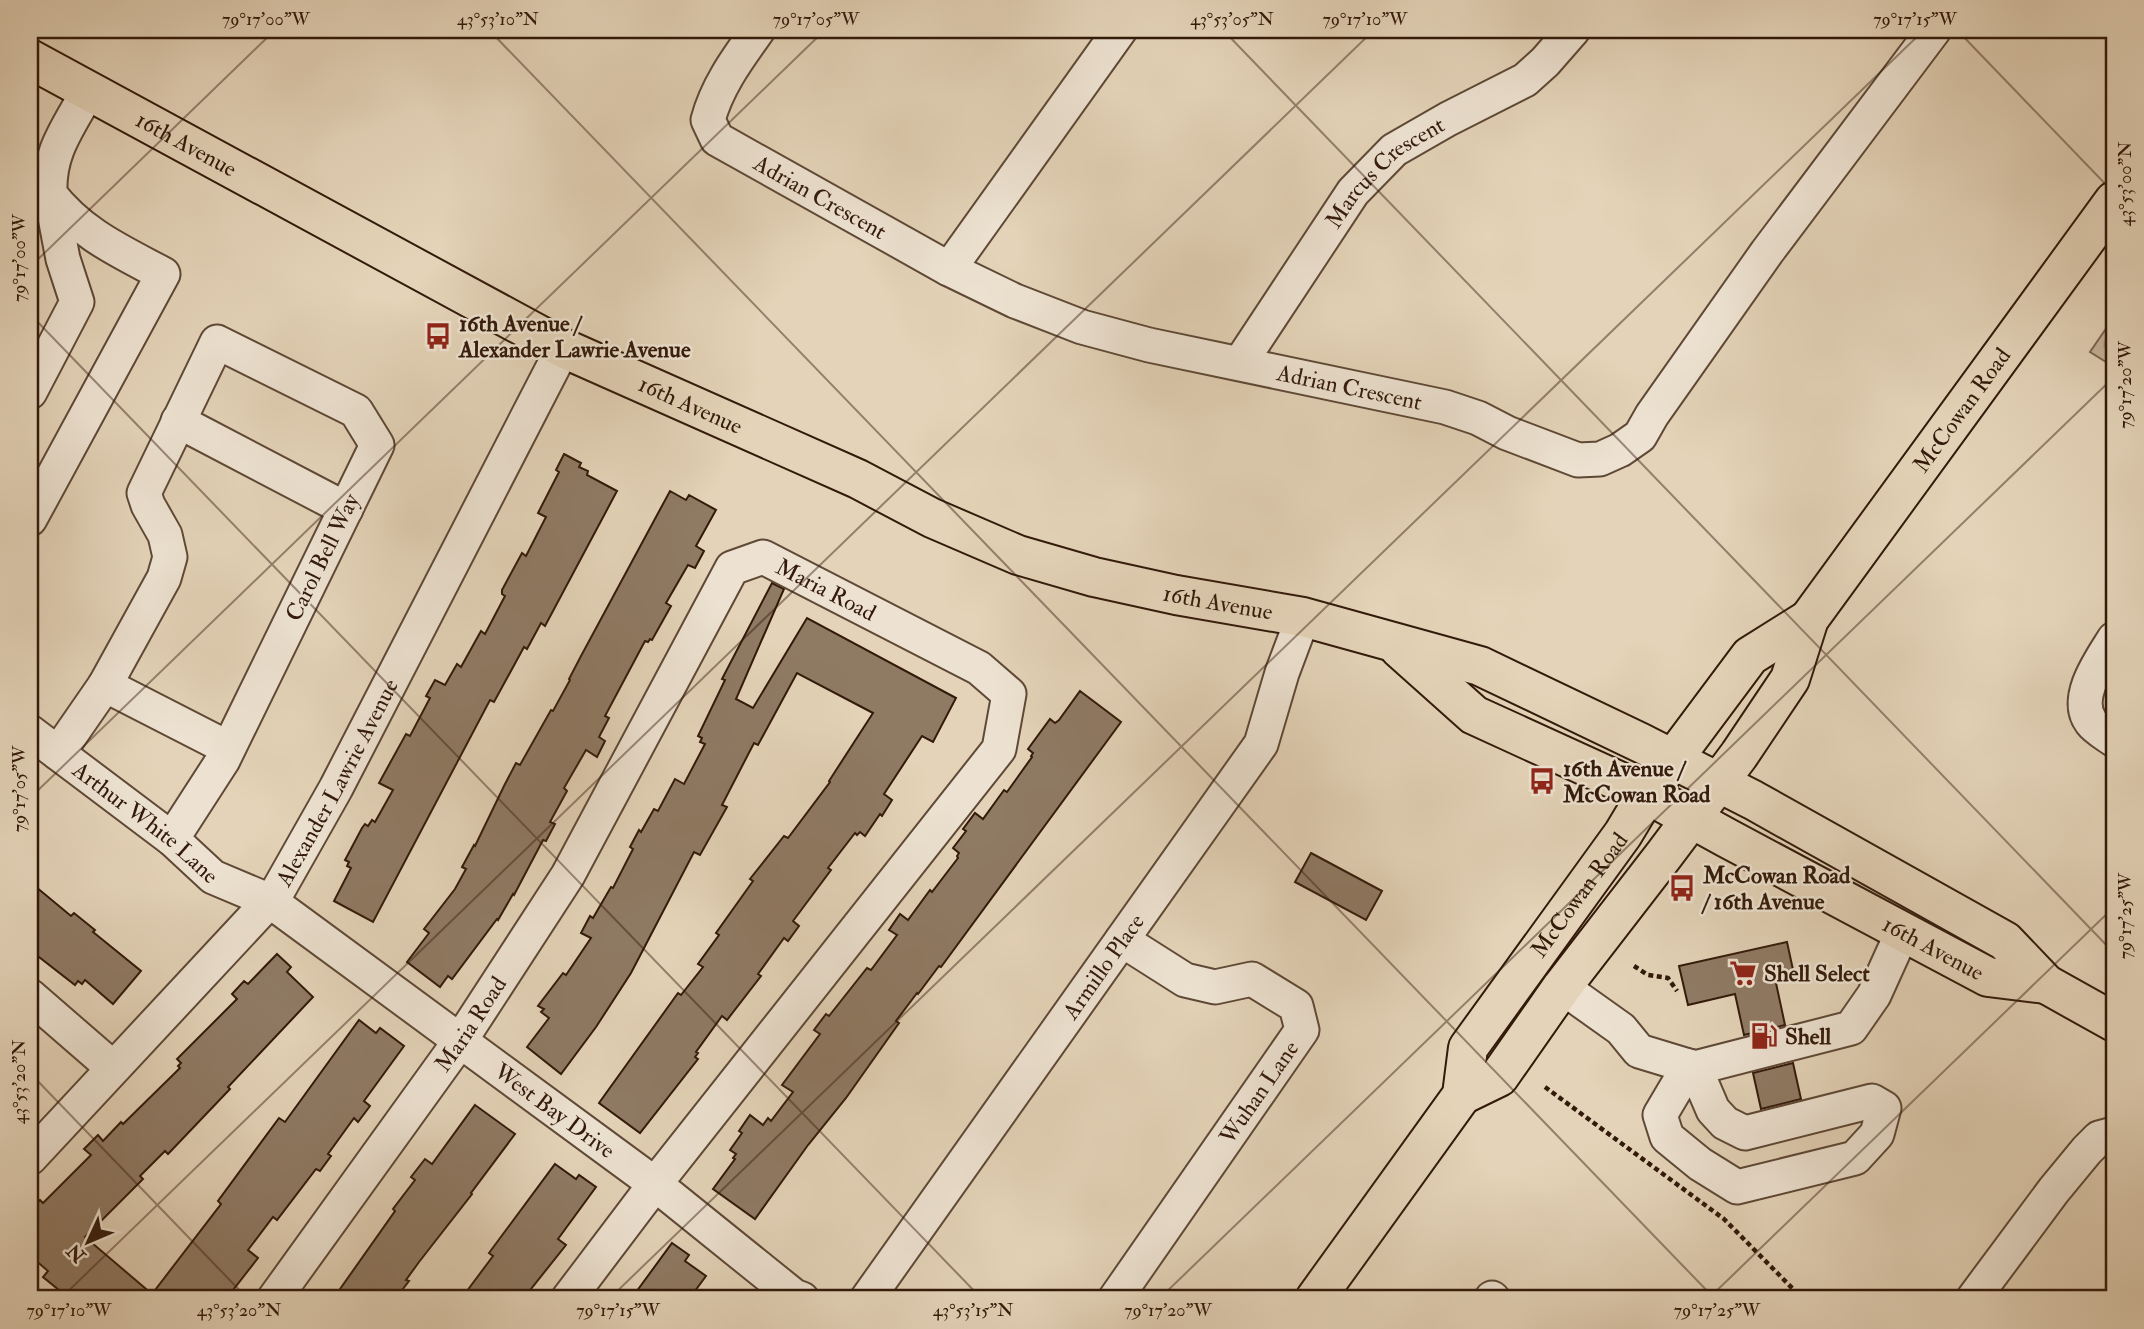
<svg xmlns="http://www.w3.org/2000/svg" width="2144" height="1329" font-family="'IM FELL Double Pica',serif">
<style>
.cemetery{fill:url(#cemetery-stones);stroke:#7c6652;stroke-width:2}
.building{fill:#8f7a64;stroke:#32190a;stroke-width:2}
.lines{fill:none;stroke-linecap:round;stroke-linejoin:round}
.minor-casing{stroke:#5e4836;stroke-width:37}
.major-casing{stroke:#32190a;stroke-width:42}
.path{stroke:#32190a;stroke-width:4.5;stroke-dasharray:5 3.5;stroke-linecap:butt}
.minor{stroke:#ede2d1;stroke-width:33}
.major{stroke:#e4d3b8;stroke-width:38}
.ticks{fill:none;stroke:#32190a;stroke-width:2;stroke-opacity:0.45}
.labels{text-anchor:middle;stroke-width:5;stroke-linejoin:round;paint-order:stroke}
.street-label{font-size:23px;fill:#32190a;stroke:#ede2d1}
.poi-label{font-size:23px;font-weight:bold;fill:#32190a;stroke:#ede2d1;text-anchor:start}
.neatline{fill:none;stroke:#32190a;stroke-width:2.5}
.ticks-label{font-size:18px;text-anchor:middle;fill:#32190a}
</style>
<defs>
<pattern id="cemetery-stones" width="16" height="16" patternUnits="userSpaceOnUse" patternTransform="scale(1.75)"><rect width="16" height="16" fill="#c6b39a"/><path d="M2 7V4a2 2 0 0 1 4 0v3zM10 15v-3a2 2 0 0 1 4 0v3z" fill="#ab9983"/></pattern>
</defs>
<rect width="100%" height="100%" fill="#e4d3b8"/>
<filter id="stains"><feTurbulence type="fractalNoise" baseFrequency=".00286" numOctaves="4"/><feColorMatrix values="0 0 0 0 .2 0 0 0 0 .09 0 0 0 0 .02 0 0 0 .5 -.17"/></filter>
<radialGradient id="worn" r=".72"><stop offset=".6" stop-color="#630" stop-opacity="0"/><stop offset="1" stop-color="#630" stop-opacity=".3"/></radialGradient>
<path class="cemetery" d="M2114 317V367L2090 352Z"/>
<g class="building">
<path d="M564 454 581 463 579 467 588 471 587 475 617 491 545 626 541 623 527 649 524 647 494 702 490 700 373 922 334 901 351 868 347 866 349 862 345 860 362 828 365 824 368 826 372 820 375 822 393 790 379 783 406 734 410 736 430 698 426 696 435 680 445 685 457 664 461 667 481 631 485 634 505 596 502 594V590L522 553 526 556 546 517 538 513 559 472 556 470Z"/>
<path d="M670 491 686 500 689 495 716 510 696 546 704 551 695 568 688 565 666 603 671 606 652 640 650 639 648 642 645 641 605 716 609 718 599 737 605 741 597 757 586 750 564 788 567 791 550 822 555 824 546 841 543 840 514 895 513 894 498 920 497 919 452 979 448 976 440 987 407 962 429 933 424 929 455 889 466 869 462 867 474 845 475 846 504 786 516 763 520 765 551 710 553 711 570 680 569 679 581 656Z"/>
<path d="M772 583 784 589 736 699 753 708 807 618 956 698 933 742 922 736 884 794 892 800 882 816 880 814 865 836 860 832 857 835 855 833 828 868 831 870 793 921 799 926 788 941 784 938 758 974 761 976 727 1020 722 1016 696 1052 698 1053 695 1057 698 1059 640 1133 599 1103 678 993 681 995 703 967 698 964 719 935 716 933 753 881 750 879 784 836 788 838 830 782 829 781 873 713 797 673 758 745 754 743 722 805 727 807 700 855 694 852 631 973 596 1027 561 1074 527 1047 549 1018 541 1012 544 1009 538 1006 563 973 566 975 591 938 581 933 590 916 593 918 611 887 613 888 633 849 630 847 639 830 641 832 654 809 658 811 675 779 684 784 705 744 700 742 702 738 698 736 725 680 722 679Z"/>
<path d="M1080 691 1121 722 941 967 939 966 918 994 917 993 896 1021 899 1023 846 1098 808 1145 755 1219 713 1189 735 1159 733 1158 736 1154 730 1150 742 1133 739 1131 750 1115 763 1125 768 1118 771 1121 793 1092 782 1085 820 1034 814 1030 826 1014 829 1016 867 968 871 970 897 935 889 930 900 914 908 920 930 890 932 892 958 858 957 856 959 853 953 848 966 831 963 829 975 813 983 819 1004 790 1007 792 1032 757 1031 756 1033 753 1028 749 1050 719 1055 723 1059 720Z"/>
<path d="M1311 853 1382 891 1366 920 1295 882Z"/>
<path d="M30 882 71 916 74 913 95 930 93 932 141 971 113 1004 85 980 82 984 78 981 75 985 30 950Z"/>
<path d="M1787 942 1795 979 1776 983 1785 1025 1744 1035 1735 994 1688 1005 1679 966Z"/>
<path d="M277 954 291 967 287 972 313 997 228 1087 230 1089 168 1154 165 1151 140 1176 143 1179 85 1237 152 1294 221 1204 218 1201 279 1118 285 1122 359 1020 376 1033 380 1028 404 1046 364 1101 370 1106 358 1122 354 1118 328 1154 331 1156 320 1171 316 1169 277 1220 273 1217 248 1250 258 1258 226 1299H70L43 1277 48 1271 34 1259 38 1255 30 1248V1211L40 1200 43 1203 91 1155 84 1149 98 1135 103 1141 121 1122 123 1124 180 1068 178 1066 181 1063 177 1059 237 999 232 994 244 981 248 984Z"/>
<path d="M1793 1063 1801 1099 1761 1109 1753 1073Z"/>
<path d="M475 1105 515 1134 471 1193 472 1194 419 1262 406 1280 409 1281 395 1299H333L395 1211 393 1209 415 1180 411 1177 425 1159 432 1164Z"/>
<path d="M555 1164 576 1179 579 1175 596 1187 558 1239 566 1245 523 1299H461L493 1256 489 1253Z"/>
<path d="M672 1243 689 1255 685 1261 706 1276 689 1299H631Z"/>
</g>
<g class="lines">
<defs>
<g id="minor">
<path id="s1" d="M758 30C738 58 717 86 708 120L717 139 949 269 1015 301 1082 327 1149 345 1445 407 1478 418 1507 433 1578 460 1600 459 1620 450 1640 436 1652 415 1767 252 1934 30"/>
<path d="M949 269 1120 30"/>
<path id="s2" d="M1240 363 1353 192 1394 150 1448 119 1525 80 1545 62 1573 30"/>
<path d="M30 392 77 302 63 259 51 196"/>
<path d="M178 421 346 509"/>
<path d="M30 519 163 274C120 251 81 234 50 194 48 151 69 127 88 91"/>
<path d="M2114 639C2101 660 2073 698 2091 722 2096 729 2107 735 2114 740"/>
<path d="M105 685 228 748"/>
<path id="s3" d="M30 732 172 839 213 877 270 901 655 1184 794 1296 802 1299"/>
<path d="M58 753 105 685 164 578 170 557 165 535 148 505 144 493 217 342 356 411 377 445 223 760 172 839"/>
<path d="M1562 987 1621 1029 1639 1051 1695 1068 1851 1028 1874 995 1903 931"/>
<path d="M30 996 113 1068"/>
<path d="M1689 1066 1660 1115 1667 1137 1700 1164 1737 1187 1855 1158 1877 1134 1884 1108 1872 1101 1745 1133 1725 1123 1713 1110 1695 1068"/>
<path id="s4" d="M30 1158 276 894 336 788 563 348"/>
<path d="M1492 1298 1493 1299"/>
<path id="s5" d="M274 1299 460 1041 568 875 732 568 763 557 979 668 1009 694 999 749 655 1184 568 1299"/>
<path id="s6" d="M867 1299 1261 744 1282 673 1303 617"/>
<path id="s7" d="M1115 1299 1302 1030 1296 1006 1252 979 1215 987 1185 980 1122 940"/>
<path d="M1973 1299 2054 1190 2087 1150 2099 1138 2114 1134"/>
</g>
<g id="major">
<path id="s8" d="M30 59 563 348 858 479 932 518 1018 555 1094 577 1176 595 1303 617 1480 666 1641 743 1753 800 2005 941 2046 984 2114 1022"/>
<path id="s9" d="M1399 648 1474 715 1647 794 1727 838 1988 977 2046 984"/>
<path id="s10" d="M1462 1095 1499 1077 1562 987 1664 855 1739 755 1790 679 1809 619 2114 201"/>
<path id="s11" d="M1315 1299 1462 1095 1468 1048 1623 834 1647 794 1750 656 1809 619"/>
</g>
</defs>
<use href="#minor" class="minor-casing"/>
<use href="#major" class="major-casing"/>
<g class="path">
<path d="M1634 966 1648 975 1668 978 1677 991"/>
<path d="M1545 1087 1724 1219 1799 1295 1806 1299"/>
</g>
<use href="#minor" class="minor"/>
<use href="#major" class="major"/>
</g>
<path class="ticks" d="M489 30 1715 1299M1223 30 2114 953M1957 30 2114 193M30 267 275 30M30 314 982 1299M30 798 825 30M30 1073 248 1299M60 1299 1374 30M609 1299 1924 30M1159 1299 2114 377M1708 1299 2114 907"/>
<defs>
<symbol id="bus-bare" viewBox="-9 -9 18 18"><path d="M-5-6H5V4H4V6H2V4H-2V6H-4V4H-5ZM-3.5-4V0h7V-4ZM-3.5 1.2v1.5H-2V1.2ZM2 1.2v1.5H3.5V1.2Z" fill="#8f2418" stroke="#ede2d1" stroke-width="2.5" paint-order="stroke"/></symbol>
<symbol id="supermarket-bare" viewBox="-9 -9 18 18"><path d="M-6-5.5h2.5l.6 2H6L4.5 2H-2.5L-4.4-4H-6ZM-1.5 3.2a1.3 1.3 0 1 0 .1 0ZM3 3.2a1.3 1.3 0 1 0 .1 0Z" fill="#8f2418" stroke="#ede2d1" stroke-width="2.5" paint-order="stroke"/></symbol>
<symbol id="fuel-bare" viewBox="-9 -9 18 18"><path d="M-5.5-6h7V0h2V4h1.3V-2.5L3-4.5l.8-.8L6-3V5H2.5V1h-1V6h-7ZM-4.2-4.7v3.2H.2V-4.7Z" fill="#8f2418" stroke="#ede2d1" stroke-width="2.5" paint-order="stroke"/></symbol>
</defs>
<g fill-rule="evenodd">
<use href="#bus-bare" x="419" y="317" width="38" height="38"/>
<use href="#bus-bare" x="1523" y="762" width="38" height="38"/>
<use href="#bus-bare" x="1663" y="869" width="38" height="38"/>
<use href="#supermarket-bare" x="1724" y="954" width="38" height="38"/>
<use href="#fuel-bare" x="1745" y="1017" width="38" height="38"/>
</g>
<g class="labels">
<g class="street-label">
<text dy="8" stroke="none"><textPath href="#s8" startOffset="178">16th Avenue</textPath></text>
<text dy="8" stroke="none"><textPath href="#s2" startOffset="242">Marcus Crescent</textPath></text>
<text dy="8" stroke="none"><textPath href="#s1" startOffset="243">Adrian Crescent</textPath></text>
<text dy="8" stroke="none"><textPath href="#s1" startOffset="810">Adrian Crescent</textPath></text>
<text dy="8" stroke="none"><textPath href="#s8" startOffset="746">16th Avenue</textPath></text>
<text dy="8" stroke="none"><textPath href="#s10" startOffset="856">McCowan Road</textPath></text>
<text transform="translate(322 557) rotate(-64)" y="8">Carol Bell Way</text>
<text dy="8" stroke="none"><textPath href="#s5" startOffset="968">Maria Road</textPath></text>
<text dy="8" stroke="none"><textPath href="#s8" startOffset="1312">16th Avenue</textPath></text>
<text dy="8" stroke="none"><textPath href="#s4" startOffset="488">Alexander Lawrie Avenue</textPath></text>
<text dy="8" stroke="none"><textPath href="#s3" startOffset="147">Arthur White Lane</textPath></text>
<text dy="8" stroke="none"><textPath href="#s11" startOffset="488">McCowan Road</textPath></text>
<text dy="8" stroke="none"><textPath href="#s9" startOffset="616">16th Avenue</textPath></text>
<text dy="8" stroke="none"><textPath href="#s6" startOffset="408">Armillo Place</textPath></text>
<text dy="8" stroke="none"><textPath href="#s5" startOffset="338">Maria Road</textPath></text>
<text dy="8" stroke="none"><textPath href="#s7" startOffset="252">Wuhan Lane</textPath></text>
<text dy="8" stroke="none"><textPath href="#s3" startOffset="649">West Bay Drive</textPath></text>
</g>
<g class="poi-label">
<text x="459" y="331">16th Avenue /<tspan x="459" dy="26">Alexander Lawrie Avenue</tspan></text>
<text x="1563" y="776">16th Avenue /<tspan x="1563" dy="26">McCowan Road</tspan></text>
<text x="1703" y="883">McCowan Road<tspan x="1703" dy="26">/ 16th Avenue</tspan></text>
<text x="1764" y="981">Shell Select</text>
<text x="1785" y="1044">Shell</text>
</g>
</g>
<rect width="2144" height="1329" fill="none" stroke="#e4d3b8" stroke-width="77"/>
<g transform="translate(88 1242) rotate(226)" stroke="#ede2d1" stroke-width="5" paint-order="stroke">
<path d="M0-5L12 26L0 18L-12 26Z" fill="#32190a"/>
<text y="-10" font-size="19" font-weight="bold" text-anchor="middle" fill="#32190a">N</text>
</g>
<rect x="38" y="38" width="2068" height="1252" class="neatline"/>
<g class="ticks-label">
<text x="266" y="25">79°17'00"W</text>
<text x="498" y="25">43°53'10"N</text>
<text x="816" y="25">79°17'05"W</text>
<text x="1232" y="25">43°53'05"N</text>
<text x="1365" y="25">79°17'10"W</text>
<text x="1915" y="25">79°17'15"W</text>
<text transform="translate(2125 184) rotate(-90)" y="6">43°53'00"N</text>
<text transform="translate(19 258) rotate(-90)" y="6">79°17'00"W</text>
<text transform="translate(2125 385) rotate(-90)" y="6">79°17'20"W</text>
<text transform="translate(19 789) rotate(-90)" y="6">79°17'05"W</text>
<text transform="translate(2125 916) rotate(-90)" y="6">79°17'25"W</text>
<text transform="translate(19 1082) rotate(-90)" y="6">43°53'20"N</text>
<text x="69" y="1316">79°17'10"W</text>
<text x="239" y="1316">43°53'20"N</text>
<text x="618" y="1316">79°17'15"W</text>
<text x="973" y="1316">43°53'15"N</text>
<text x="1168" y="1316">79°17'20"W</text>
<text x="1717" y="1316">79°17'25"W</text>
</g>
<rect width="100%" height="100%" filter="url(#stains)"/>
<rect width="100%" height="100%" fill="url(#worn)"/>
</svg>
